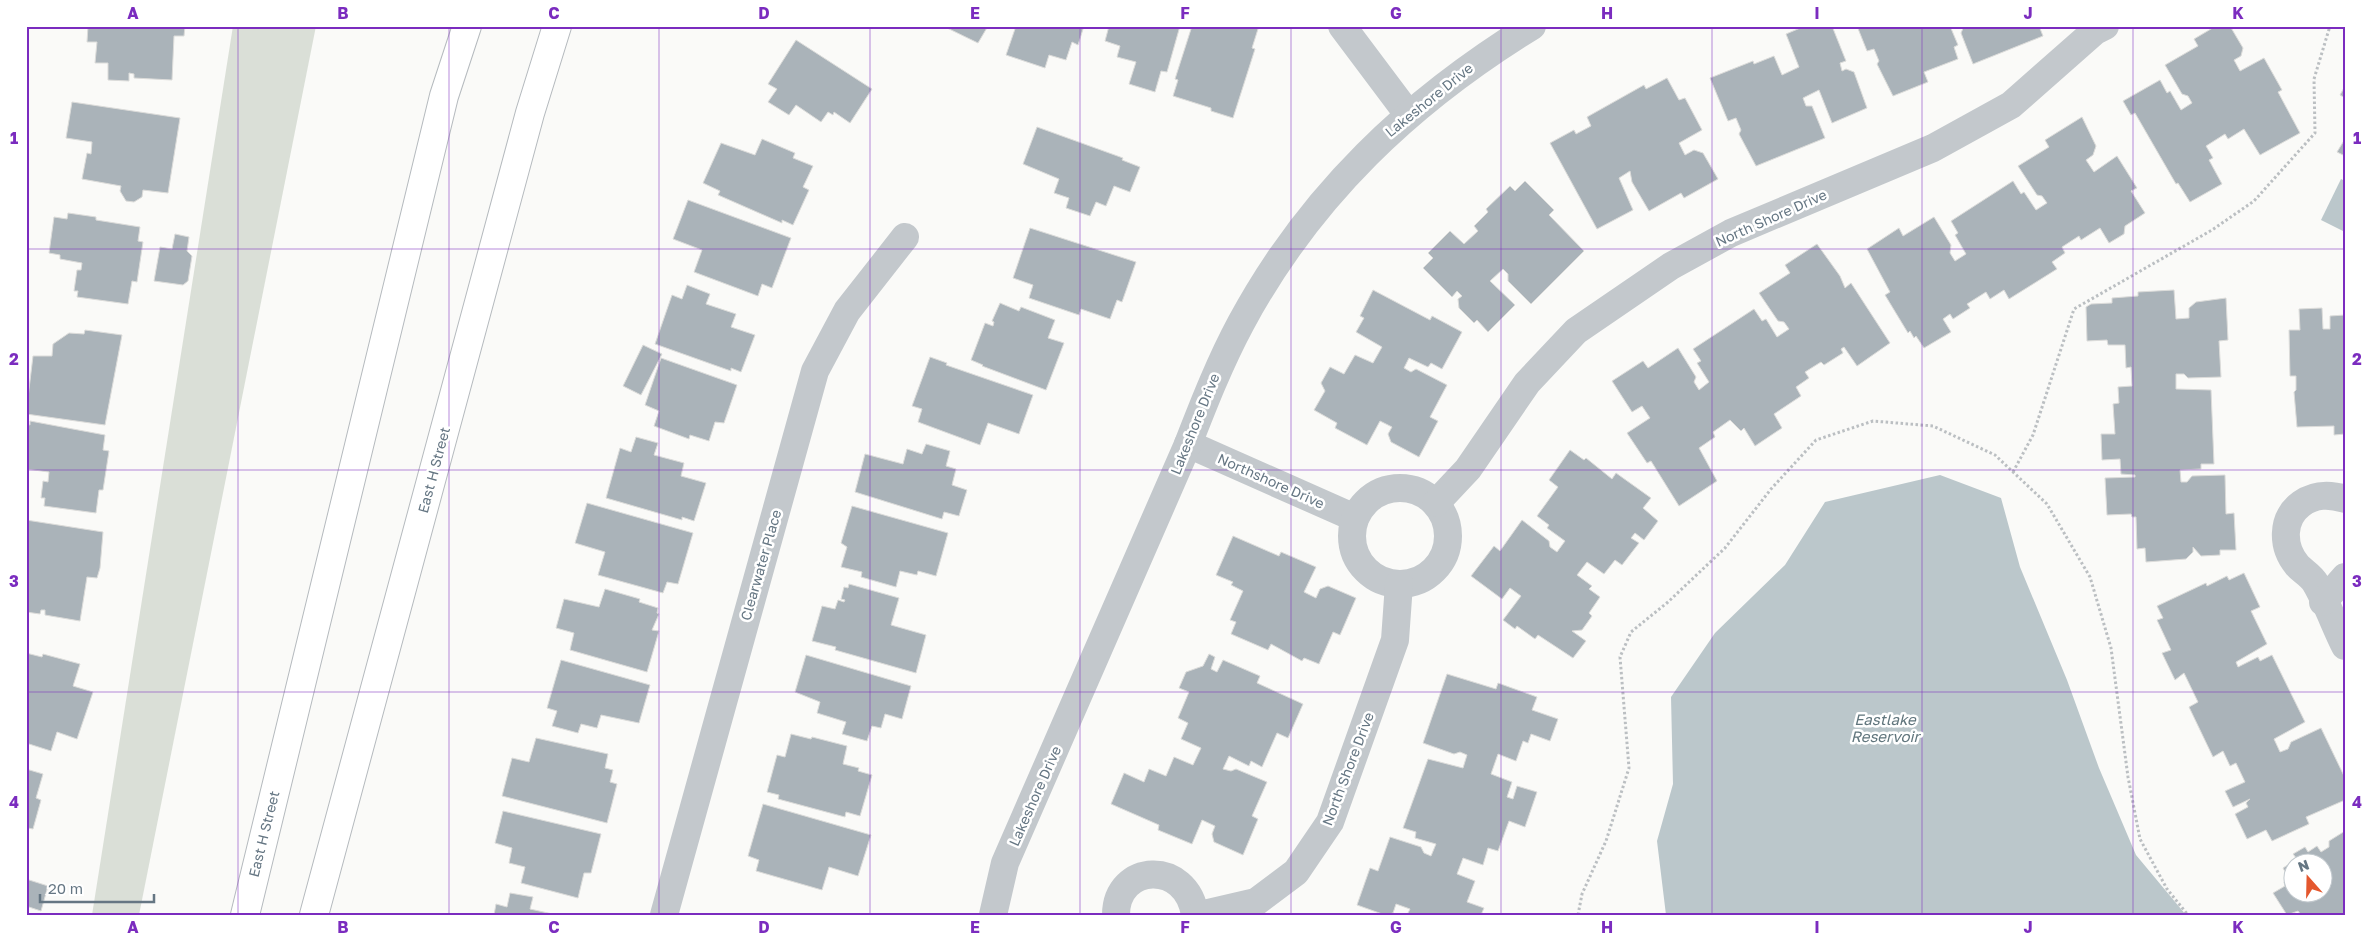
<svg xmlns="http://www.w3.org/2000/svg" width="2371" height="941" font-family="'Golos Text',sans-serif">
<style>
.green{fill:#dadfd7}
.water{fill:#bbc7cb}
.building{fill:#aab3b9;stroke:#dcdcda;fill-rule:evenodd}
.lines{fill:none;stroke-linecap:round;stroke-linejoin:round}
.primary-casing{stroke:#b5babe;stroke-width:30}
.path{stroke:#bbbfc2;stroke-width:3;stroke-dasharray:2.5 2.5;stroke-linecap:butt}
.minor{stroke:#c3c8cc;stroke-width:28}
.tertiary{stroke:#c3c8cc;stroke-width:28}
.primary{stroke:#fff;stroke-width:28}
.grid{fill:none;stroke:#7b2cbf;stroke-width:1;stroke-opacity:0.55}
.labels{text-anchor:middle;stroke-width:5;stroke-linejoin:round;paint-order:stroke}
.street-label{font-size:14px;fill:#657683;stroke:#fff}
.water-label{font-size:15px;font-style:italic;fill:#60757c;stroke:#fff}
.neatline{fill:none;stroke:#7b2cbf;stroke-width:2}
.grid-label{font-size:16px;text-anchor:middle;font-weight:bold;fill:#7b2cbf}
</style>
<rect width="100%" height="100%" fill="#fafaf8"/>
<path class="green" d="M233 26H316L139 915H92Z"/>
<g class="water">
<path d="M2341 179 2345 181V232L2321 220Z"/>
<path d="M1940 475 2001 498 2020 567 2067 680 2099 768 2136 855 2186 915H1666L1657 841 1673 784 1671 697 1715 633 1785 565 1825 502Z"/>
</g>
<g class="building">
<path d="M88 26H185L184 36H174L172 80 134 78V74L129 73V81L108 80V63H95L97 42H87Z"/>
<path d="M943 26H988L978 43Z"/>
<path d="M1016 26H1084L1078 45 1072 42 1066 60 1049 55 1045 68 1006 55Z"/>
<path d="M1109 26H1180L1167 72 1161 71 1155 92 1129 84 1136 62 1117 57 1120 46 1105 41Z"/>
<path d="M1192 26H1253L1258 29 1252 48 1255 49 1233 118 1211 111V108L1173 96 1178 80 1175 79Z"/>
<path d="M1805 26H1832L1846 61 1840 63 1842 71 1846 69 1854 72 1867 108 1832 123 1819 90 1803 98 1806 106H1812L1825 138 1756 166 1739 134 1741 130 1736 118 1728 121 1710 78 1753 61 1754 64 1774 56 1782 75 1799 67 1786 34Z"/>
<path d="M1857 26H1950L1958 45 1954 47 1958 59 1924 72 1928 82 1893 96 1877 64 1879 61 1874 49 1867 51Z"/>
<path d="M2039 26 2043 36 1973 64 1961 33 1964 26Z"/>
<path d="M2216 26H2230L2243 48 2241 56 2234 60 2240 71 2264 58 2282 90 2278 92 2300 133 2260 155 2244 129 2228 139 2225 134 2206 146 2213 158 2209 160 2222 184 2190 202 2178 183 2176 184 2135 113 2131 115 2123 101 2160 80 2167 93 2170 91 2181 110 2192 103 2188 96 2182 94 2165 65 2198 46 2194 39Z"/>
<path d="M796 40 872 89 850 123 834 112 833 115 828 112 821 122 796 105 789 115 768 102 777 89 768 84Z"/>
<path d="M1667 78 1679 100 1685 98 1702 130 1679 143 1685 155 1694 150 1703 153 1718 179 1684 198 1681 193 1649 211 1632 182 1630 171 1619 178 1633 210 1597 229 1550 143 1574 130 1576 134 1591 126 1587 117 1644 85 1646 89Z"/>
<path d="M2345 86V98L2340 95Z"/>
<path d="M72 102 180 118 168 193 143 190 142 197 134 202 126 201 120 191 121 186 82 179 87 153 91 154 92 142 66 138Z"/>
<path d="M2082 117 2096 146 2093 155 2086 160 2094 172 2117 156 2137 188 2131 191 2145 213 2125 226 2124 234 2109 243 2100 228 2081 240 2079 236 2062 247 2065 253 2052 262 2057 269 2009 299 2004 290 1990 299 1986 292 1967 304 1970 308 1953 319 1950 314 1943 319 1951 332 1924 348 1916 336 1914 338 1910 331 1908 333 1885 295 1890 292 1867 249 1899 228 1903 236 1934 217 1951 245 1950 253 1955 261 1966 254 1955 235 1958 233 1951 221 2013 181 2021 194 2024 192 2036 210 2047 203 2042 196 2037 195 2018 166 2049 147 2045 140Z"/>
<path d="M1037 127 1123 158 1122 160 1140 167 1130 192 1114 186 1106 206 1096 202 1090 216 1066 208 1069 198 1054 193 1059 179 1023 164Z"/>
<path d="M762 139 795 153 793 158 813 166 803 187 809 190 793 225 782 220V223L718 195 720 191 703 183 721 143 755 155Z"/>
<path d="M2345 139V156L2337 152Z"/>
<path d="M1525 181 1554 210 1549 215 1584 251 1531 304 1508 281V274L1503 269 1490 281 1515 305 1488 332 1477 320 1474 323 1459 308 1458 299 1462 296 1457 291 1452 297 1423 268 1433 258 1428 253 1450 231 1464 244 1478 231 1474 226 1488 212 1486 209 1510 186 1515 191Z"/>
<path d="M688 200 791 238 772 288 762 284 758 296 694 272 702 250 673 239Z"/>
<path d="M68 213 96 217V220L140 227 138 241 143 242 137 282 132 281 128 304 77 297 78 291H74L77 270H81L82 263 60 259V255L49 253 54 217 67 219Z"/>
<path d="M1030 228 1136 262 1122 302 1117 300 1110 319 1081 309 1079 315 1029 298 1033 285 1013 278Z"/>
<path d="M175 234 189 237 187 251 192 256 188 281 183 285 154 281 160 247 172 249Z"/>
<path d="M1817 244 1840 276 1845 288 1851 283 1890 343 1857 366 1844 347 1841 349 1843 353 1824 365 1821 362 1805 372 1809 378 1796 387 1801 396 1774 414 1782 428 1755 446 1744 428 1741 431 1730 420 1713 432 1715 437 1699 448 1717 481 1679 506 1651 461 1647 463 1627 433 1650 418 1642 406 1632 412 1612 381 1643 361 1648 368 1678 348 1696 377 1694 382 1699 390 1709 382 1697 363 1701 361 1693 349 1754 309 1762 321 1766 319 1777 337 1789 329 1784 322 1778 321 1759 293 1790 273 1785 265Z"/>
<path d="M687 285 710 294 706 304 736 314 731 327 755 335 741 372 731 368V371L655 344 672 295 682 299Z"/>
<path d="M1373 290 1430 320 1432 316 1462 332 1442 369 1431 363 1428 367 1409 358 1404 368 1411 372 1416 369 1447 385 1430 417 1438 421 1419 457 1391 442 1388 434 1392 427 1380 421 1367 445 1335 428 1337 423 1314 410 1325 391 1321 383 1330 367 1344 374 1355 355 1373 363 1382 347 1356 332 1364 318 1360 316Z"/>
<path d="M2174 290 2176 319 2189 318V308L2196 302 2226 298 2228 340 2219 341 2221 377 2188 378 2184 374H2176V389L2211 390 2214 464H2201V469L2180 470 2181 482H2187L2192 476 2225 475 2226 514 2234 513 2236 550H2220V555L2201 556 2193 547V552L2186 559 2146 562 2145 548 2137 549 2136 517H2132L2131 514 2107 515 2105 478 2135 477V475L2121 474 2120 459 2102 460 2101 434H2115L2113 404 2119 403 2118 387 2132 386 2131 367 2126 368 2125 345H2108L2107 340 2087 341 2086 307 2091 304 2112 303V298L2138 296V292Z"/>
<path d="M1000 303 1019 311 1021 307 1055 320 1048 338 1064 343 1046 390 982 366 983 365 971 360 985 323 993 326 994 322 992 321Z"/>
<path d="M2322 308 2323 329H2330V316L2345 315V434L2334 435V426L2297 427 2294 392 2296 390V376H2290L2289 330H2300L2299 309Z"/>
<path d="M85 330 122 335 105 425 26 414 33 356H52L53 344 69 333 84 334Z"/>
<path d="M643 345 662 354 641 395 623 386Z"/>
<path d="M930 357 947 363 946 365 1033 395 1019 434 988 423 980 445 918 422 922 409 912 406Z"/>
<path d="M661 358 737 385 724 423 715 422 709 441 690 435 689 439 654 426 659 411 645 405Z"/>
<path d="M30 421 105 435 103 450 109 451 103 490H99L96 513 44 506 45 498H41L43 481 48 482 49 472 26 469V424L30 425Z"/>
<path d="M636 437 658 443 654 455 684 463 681 476 706 483 694 521 682 517V520L606 498 620 448 631 452Z"/>
<path d="M926 444 950 451 946 466 956 469 952 485 967 490 959 516 944 512 942 519 855 492 865 454 903 464 907 449 922 454Z"/>
<path d="M1570 450 1584 460 1586 458 1612 479 1616 473 1651 498 1643 508 1658 521 1644 540 1635 533 1631 538 1639 543 1622 565 1615 560 1604 574 1587 562 1577 575 1592 586 1589 589 1600 597 1589 613 1592 616 1582 630 1572 631 1586 641 1573 658 1538 635 1535 639 1517 626 1515 629 1503 620 1521 596 1510 588 1502 599 1471 576 1494 546 1500 551 1522 520 1549 541 1550 547 1557 552 1565 541 1547 528 1549 525 1537 516 1558 487 1549 480Z"/>
<path d="M587 503 693 533 678 584 667 582 663 593 598 575 605 552 575 543Z"/>
<path d="M852 506 948 533 936 576 918 571 917 575 900 571 896 587 861 577 862 572 841 567 847 547 841 543Z"/>
<path d="M26 520 103 532 100 568 97 578 87 577 80 621 45 615V610H41L40 614 26 612Z"/>
<path d="M1233 536 1279 556 1281 552 1316 567 1304 592 1316 598 1320 589 1328 586 1356 598 1340 635 1333 632 1319 664 1304 658 1302 661 1271 644 1268 650 1231 634 1236 622 1230 620 1243 591 1231 585 1233 582 1216 575Z"/>
<path d="M2244 573 2260 607 2251 611 2267 644 2236 662 2238 667 2258 657 2260 661 2272 655 2305 722 2274 739 2280 752 2288 749 2291 742 2321 728 2345 778V800L2306 817 2309 824 2272 841 2266 830 2247 839 2235 814 2248 807 2246 803 2250 799 2233 807 2225 791 2245 782 2236 763 2230 766 2223 751 2213 757 2189 707 2198 702 2184 673 2175 680 2162 653 2171 650 2157 620 2163 618 2157 606 2206 583 2207 586 2227 576 2229 580Z"/>
<path d="M849 584 899 598 891 625 926 635 916 673 835 650 836 647 812 641 822 606 835 609 838 600 844 602 845 600 841 599 844 587 848 588Z"/>
<path d="M605 589 640 599 639 602 658 608 657 613 659 614 652 630 659 631 647 672 570 650 574 633 556 628 564 599 599 607Z"/>
<path d="M26 653 42 657 43 654 80 664 73 686 93 692 77 739 57 732 51 751 26 743Z"/>
<path d="M1209 654 1215 657 1211 669 1217 672 1223 660 1260 676 1257 683 1303 704 1288 738 1277 733 1262 767 1251 761 1249 766 1229 756 1223 769 1231 771 1236 769 1267 782 1252 816 1258 819 1243 855 1214 842 1212 834 1215 826 1202 820 1192 844 1158 830 1159 825 1111 804 1124 773 1144 782 1149 769 1166 776 1174 757 1193 765 1201 748 1181 739 1188 723 1178 718 1189 692 1179 688 1186 672 1203 666Z"/>
<path d="M806 655 911 686 902 719 885 714 881 728 872 726 867 741 842 734 846 722 817 713 820 702 795 692Z"/>
<path d="M561 660 650 685 639 723 601 715 597 728 581 724 578 733 552 726 557 711 547 708Z"/>
<path d="M1447 674 1496 689 1498 683 1537 697 1532 710 1558 719 1550 741 1531 734 1528 743 1523 741 1516 761 1498 754 1491 774 1512 782 1507 797 1513 799 1517 786 1537 792 1525 827 1509 821 1498 851 1488 848 1483 865 1463 858 1457 874 1475 881 1467 902 1484 908 1481 915H1407L1410 909 1396 904 1393 913 1385 915 1357 905 1370 868 1378 871 1390 837 1421 847 1424 853 1431 856 1436 844 1415 838 1416 832 1403 828 1428 759 1463 768 1467 755 1460 752 1454 754 1423 743Z"/>
<path d="M791 734 811 739 812 737 847 746 843 764 859 768 858 771 872 775 860 816 846 812 845 817 778 799 779 795 767 792 777 755 785 757Z"/>
<path d="M536 738 608 754 605 768 613 770 610 782 617 784 607 823 502 796 512 758 529 762Z"/>
<path d="M26 769 43 774 36 798 41 800 33 829 28 828 26 835Z"/>
<path d="M763 804 871 835 858 876 829 867 822 890 756 871 759 860 748 856Z"/>
<path d="M503 811 601 834 591 873H584L578 898 521 883 525 867 509 863 512 848 495 843Z"/>
<path d="M2345 831V915H2301L2298 911 2287 915 2273 893 2285 886 2284 882 2289 879 2283 868 2297 859 2293 854 2305 847 2308 852 2317 846 2321 852 2329 847V841ZM2294 864H2324V894H2294Z"/>
<path d="M26 879 48 886 41 911 26 906Z"/>
<path d="M510 893 533 897 530 909 557 915H494L496 904 507 907Z"/>
</g>
<g class="lines">
<defs>
<g id="primary">
<path d="M245 915 444 96 467 26"/>
<path d="M314 915 530 113 557 26"/>
</g>
</defs>
<use href="#primary" class="primary-casing"/>
<g class="path">
<path d="M2013 472 2033 435 2074 309 2212 230 2254 201 2315 133 2314 79 2330 26"/>
<path d="M1578 915 1582 894 1606 841 1629 768 1620 657 1631 632 1668 602 1725 548 1771 489 1816 440 1873 421 1933 426 1995 455 2047 504 2090 577 2111 648 2128 777 2140 839 2167 889 2188 915"/>
</g>
<g class="minor">
<path d="M1342 26 1408 114"/>
<path d="M1188 444 1355 518"/>
<circle cx="1400" cy="536" r="48"/>
<path d="M2345 499C2329 494 2315 494 2301 504 2281 519 2282 547 2297 565 2303 572 2311 575 2316 584 2327 603 2335 626 2345 646"/>
<path d="M1436 503 1468 469 1527 383 1576 331 1671 266 1731 233 1933 148 2011 105 2095 31 2105 26"/>
<path d="M2323 602 2345 577"/>
<path d="M664 915 815 371 847 311 905 237"/>
<path d="M1116 915C1116 863 1187 859 1195 915"/>
<path d="M1200 915 1256 902 1296 872 1330 822 1395 640 1399 584"/>
</g>
<path class="tertiary" d="M993 915 1005 863 1188 444C1204 403 1220 362 1241 323 1310 195 1410 101 1532 26"/>
<use href="#primary" class="primary"/>
</g>
<path class="grid" d="M238 26V915M449 26V915M659 26V915M870 26V915M1080 26V915M1291 26V915M1501 26V915M1712 26V915M1922 26V915M2133 26V915M26 249H2345M26 470H2345M26 692H2345"/>
<g class="labels">
<g class="street-label">
<text transform="translate(1429 100) rotate(-39)" y="5">Lakeshore Drive</text>
<text transform="translate(1771 218) rotate(-24)" y="5">North Shore Drive</text>
<text transform="translate(1195 424) rotate(-68)" y="5">Lakeshore Drive</text>
<text transform="translate(434 470) rotate(-75)" y="5">East H Street</text>
<text transform="translate(1271 481) rotate(24)" y="5">Northshore Drive</text>
<text transform="translate(761 565) rotate(-74)" y="5">Clearwater Place</text>
<text transform="translate(1348 769) rotate(-69)" y="5">North Shore Drive</text>
<text transform="translate(1035 796) rotate(-66)" y="5">Lakeshore Drive</text>
<text transform="translate(264 834) rotate(-76)" y="5">East H Street</text>
</g>
<g class="water-label">
<text x="1885" y="725">Eastlake<tspan x="1885" dy="17">Reservoir</tspan></text>
</g>
</g>
<rect width="2371" height="941" fill="none" stroke="#ffffff" stroke-width="55"/>
<g transform="translate(2308 878) rotate(340)"><circle r="24" fill="#ffffff" stroke="#c1c8cd"/>
<path d="M0-4L9 19L0 12L-9 19Z" fill="#e4572e"/>
<text y="-8" font-size="14" font-weight="bold" text-anchor="middle" fill="#657683">N</text>
</g>
<path d="M40 894v8h114v-8" fill="none" stroke="#657683" stroke-width="2.5"/>
<text x="48" y="894" font-size="15" fill="#657683" stroke="#ffffff" stroke-width="4" paint-order="stroke">20 m</text>
<rect x="28" y="28" width="2316" height="886" class="neatline"/>
<g class="grid-label">
<text x="133" y="19">A</text>
<text x="343" y="19">B</text>
<text x="554" y="19">C</text>
<text x="764" y="19">D</text>
<text x="975" y="19">E</text>
<text x="1185" y="19">F</text>
<text x="1396" y="19">G</text>
<text x="1607" y="19">H</text>
<text x="1817" y="19">I</text>
<text x="2028" y="19">J</text>
<text x="2238" y="19">K</text>
<text x="14" y="144">1</text>
<text x="2357" y="144">1</text>
<text x="14" y="365">2</text>
<text x="2357" y="365">2</text>
<text x="14" y="587">3</text>
<text x="2357" y="587">3</text>
<text x="14" y="808">4</text>
<text x="2357" y="808">4</text>
<text x="133" y="933">A</text>
<text x="343" y="933">B</text>
<text x="554" y="933">C</text>
<text x="764" y="933">D</text>
<text x="975" y="933">E</text>
<text x="1185" y="933">F</text>
<text x="1396" y="933">G</text>
<text x="1607" y="933">H</text>
<text x="1817" y="933">I</text>
<text x="2028" y="933">J</text>
<text x="2238" y="933">K</text>
</g>
</svg>
